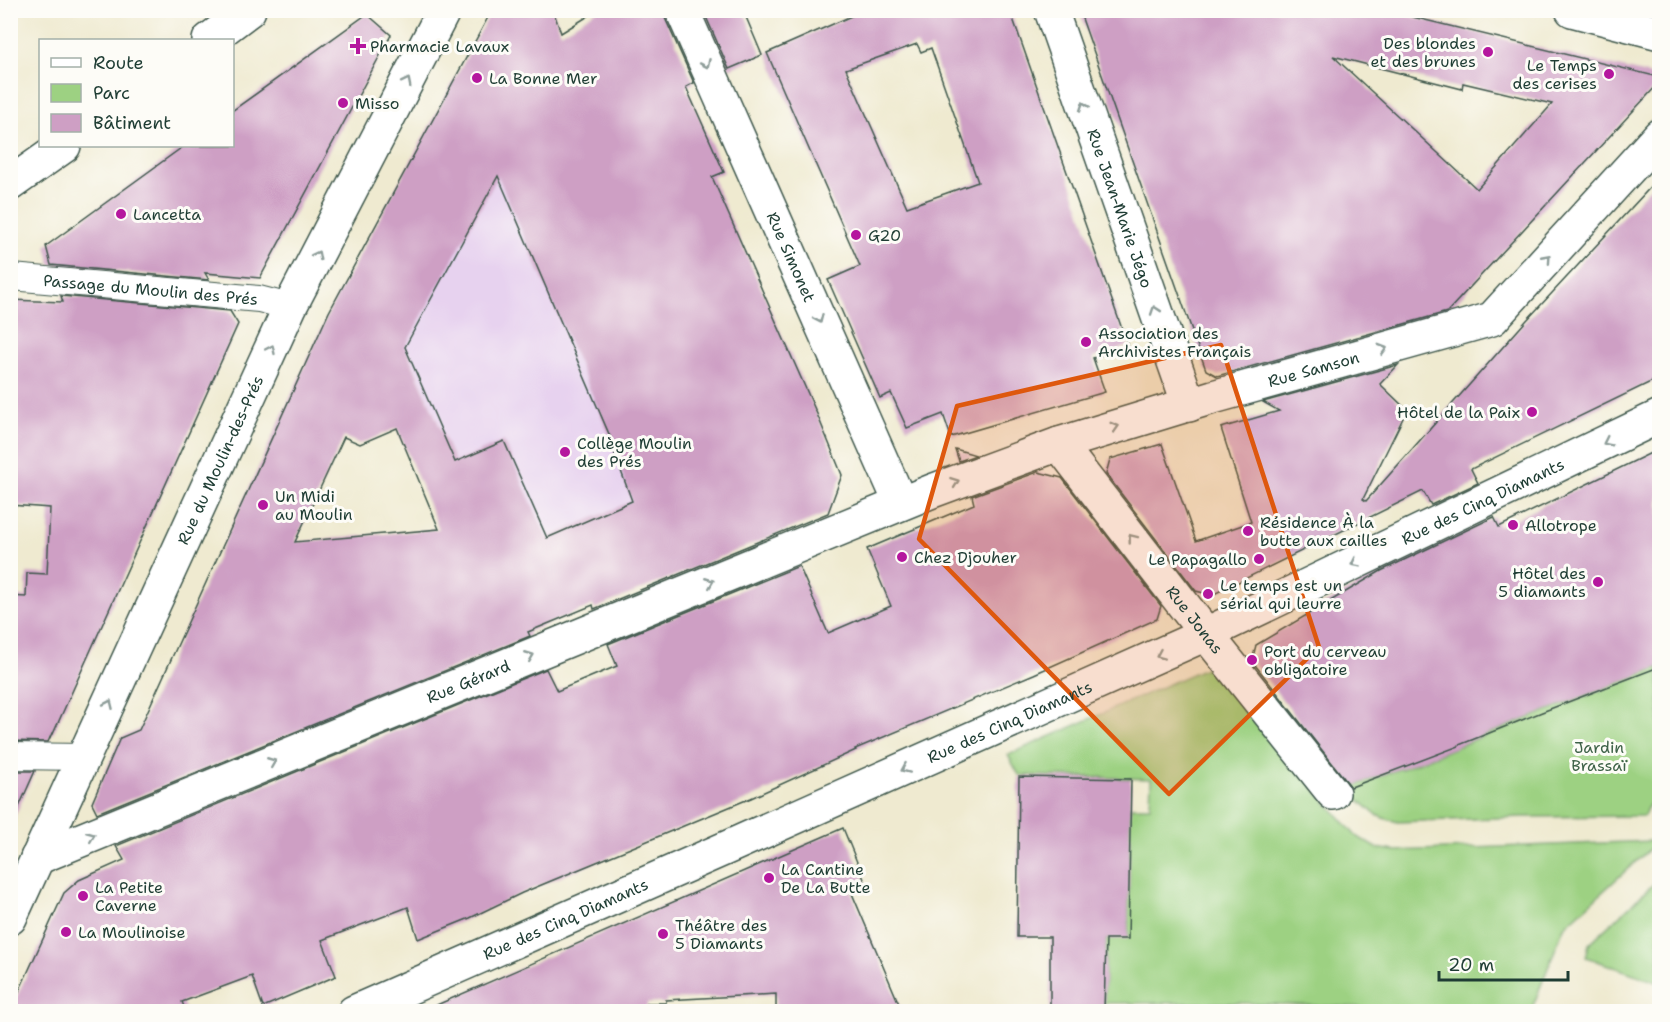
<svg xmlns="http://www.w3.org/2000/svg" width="1670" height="1022" font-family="'Shantell Sans',sans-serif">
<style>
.built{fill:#e7d2ef}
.green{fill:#9dd182;stroke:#5e875b;stroke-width:1.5}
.building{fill:#ce9fc4;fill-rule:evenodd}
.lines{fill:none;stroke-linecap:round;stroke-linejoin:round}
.pedestrian-casing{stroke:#3e574b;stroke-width:28}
.minor-casing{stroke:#3e574b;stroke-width:36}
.tertiary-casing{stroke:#3e574b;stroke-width:36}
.pedestrian{stroke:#fff;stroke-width:26}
.minor{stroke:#fff;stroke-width:33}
.tertiary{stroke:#fff;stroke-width:33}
.oneway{stroke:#8f9e9a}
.marked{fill:#de580e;fill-opacity:0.2;stroke:#de580e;stroke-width:4.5;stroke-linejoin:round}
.poi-dot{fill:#b5179e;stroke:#fdfcf7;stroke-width:2}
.labels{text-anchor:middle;stroke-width:6;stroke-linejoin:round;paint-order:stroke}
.poi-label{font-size:16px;fill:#1f3d34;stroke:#fdfcf7;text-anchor:start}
.street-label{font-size:16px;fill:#1f3d34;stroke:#fdfcf7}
.park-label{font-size:16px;fill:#3e6248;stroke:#fdfcf7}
</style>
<rect width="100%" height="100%" fill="#fdfcf7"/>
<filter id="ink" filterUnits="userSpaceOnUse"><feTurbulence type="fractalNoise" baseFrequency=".0167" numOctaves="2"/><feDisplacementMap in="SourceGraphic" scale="12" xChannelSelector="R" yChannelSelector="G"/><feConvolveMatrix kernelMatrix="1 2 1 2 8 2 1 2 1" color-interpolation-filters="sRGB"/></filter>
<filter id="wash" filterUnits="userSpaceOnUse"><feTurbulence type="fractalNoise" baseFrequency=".008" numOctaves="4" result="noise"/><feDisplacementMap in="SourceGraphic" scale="24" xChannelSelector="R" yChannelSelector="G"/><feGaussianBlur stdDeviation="1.35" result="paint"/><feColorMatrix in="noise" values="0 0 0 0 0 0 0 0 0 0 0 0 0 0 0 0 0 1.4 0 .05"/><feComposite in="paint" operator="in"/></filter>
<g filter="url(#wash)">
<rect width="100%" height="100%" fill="#efead0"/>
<path class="built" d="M444 100 558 161 721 551 528 632 408 353 329 312Z"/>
<g class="green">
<path d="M1659 667V794L1647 808 1644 816 1523 817 1398 822 1383 818 1375 814 1346 789 1399 769H1402L1511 725Z"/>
<path d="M1205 668 1211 670 1224 686 1229 681 1321 796 1356 836 1377 848 1395 851 1652 841 1654 845 1564 927 1531 1011 1387 1012 1357 1007 1240 1003H1104L1106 939 1128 938 1130 807H1150L1151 779 1019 775 1008 755Z"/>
<path d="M1659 879V983L1586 957 1589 944Z"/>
</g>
<g id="blocks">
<g class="building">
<path d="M492 10H553L561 33 598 10H664L665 18 694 83 686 87 724 172 712 177 817 414 842 475 828 513 594 609 593 605 528 632 530 636 97 813 92 803 120 738 139 730 329 312ZM498 176 615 448 613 449 632 501 547 538 504 441 455 462 405 347ZM397 428 439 529 295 542 344 437 360 444Z"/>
<path d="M703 10H743L762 55 729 69Z"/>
<path d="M865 10H1010L1128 346 1093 358 1105 392 951 437 943 414 907 428 891 393 880 398 828 280 860 266 767 53ZM917 44 921 52 931 48 978 182 907 207 846 69Z"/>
<path d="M1079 10H1384L1659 77V83L1447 312 1217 376 1206 370ZM1333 56 1462 89 1463 83 1552 104 1477 189Z"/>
<path d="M367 14 391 35 260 278 205 273 209 280 51 265 46 246 184 146H232V111Z"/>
<path d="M1659 178V378L1471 469 1478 483 1431 505 1423 491 1212 595 1196 591 1106 474 1110 459 1162 444 1196 541 1251 522 1221 428 1279 411 1263 402 1398 365 1380 384 1407 410 1363 499 1366 501 1526 321Z"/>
<path d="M61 296 230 311 238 324 53 734 52 733 48 742 10 741V596L26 597 27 573 47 574 50 508 10 505V300L63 302Z"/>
<path d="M955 449 976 455 959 461Z"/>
<path d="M1659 449V667L1542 712 1459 745V746L1351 787 1252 661 1256 645 1381 571 1494 517 1499 527Z"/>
<path d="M1038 472 1062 478 1161 606 1157 619 1034 674 855 749 856 750 751 798 522 893 470 918 418 939 408 907 322 940 336 976 263 1007 252 976 182 1002 186 1011H10L64 893 79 880 124 860 116 846 546 669 557 691 617 666 608 644 799 566 828 633 891 606 867 549 974 504 972 496Z"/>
<path d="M10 771H35L10 827Z"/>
<path d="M1019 777 1131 779 1128 939H1106L1104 1011H1050V937H1017Z"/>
<path d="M843 828 866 884 851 891 902 1011H776V994L666 1000V1003H647V1011H423Z"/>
</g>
</g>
</g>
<g filter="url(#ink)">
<use href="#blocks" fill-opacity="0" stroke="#3e574b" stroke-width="1.5"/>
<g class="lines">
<defs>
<g id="pedestrian">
<path id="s1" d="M10 275 12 277 259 299 290 307"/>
<path d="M10 756 85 757"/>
</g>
<g id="minor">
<path id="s2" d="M682 10 900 502"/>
<path id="s3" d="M1051 10 1189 405"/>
<path d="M1572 10 1660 33"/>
<path id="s4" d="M1059 444 1206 634 1333 793"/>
<path id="s5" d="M37 858 932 491 1059 444 1213 397 1492 319 1660 135"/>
<path id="s6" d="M10 918 290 307 444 10"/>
<path id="s7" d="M354 1012 724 849 1206 634 1660 416"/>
</g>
<g id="tertiary">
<path d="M209 40 249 10"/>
<path d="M10 184 64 146"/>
</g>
</defs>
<use href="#pedestrian" class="pedestrian-casing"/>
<use href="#minor" class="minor-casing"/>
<use href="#tertiary" class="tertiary-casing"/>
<use href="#pedestrian" class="pedestrian"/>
<use href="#minor" class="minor"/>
<use href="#tertiary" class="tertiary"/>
</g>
<defs><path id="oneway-chevron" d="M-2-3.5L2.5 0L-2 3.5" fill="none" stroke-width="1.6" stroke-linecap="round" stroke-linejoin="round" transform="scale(1.5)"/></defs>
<g class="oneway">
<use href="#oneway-chevron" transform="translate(706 64) rotate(66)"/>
<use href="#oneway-chevron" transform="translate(407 82) rotate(-63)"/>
<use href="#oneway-chevron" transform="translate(1084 106) rotate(-109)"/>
<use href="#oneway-chevron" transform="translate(317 255) rotate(-63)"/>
<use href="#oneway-chevron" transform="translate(1547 258) rotate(-48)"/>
<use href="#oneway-chevron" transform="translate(1155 310) rotate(-109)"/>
<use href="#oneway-chevron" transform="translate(819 319) rotate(66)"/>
<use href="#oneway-chevron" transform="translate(271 349) rotate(-65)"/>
<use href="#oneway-chevron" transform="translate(1383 349) rotate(-16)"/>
<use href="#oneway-chevron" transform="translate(1115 427) rotate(-17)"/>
<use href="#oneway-chevron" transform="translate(1607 442) rotate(154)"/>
<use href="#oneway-chevron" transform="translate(955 482) rotate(-20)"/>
<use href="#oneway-chevron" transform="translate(1132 538) rotate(-128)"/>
<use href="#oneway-chevron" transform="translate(1355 563) rotate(154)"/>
<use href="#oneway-chevron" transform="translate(710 582) rotate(-22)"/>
<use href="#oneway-chevron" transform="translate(1160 655) rotate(156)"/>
<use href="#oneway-chevron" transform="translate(530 656) rotate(-22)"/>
<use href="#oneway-chevron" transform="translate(109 704) rotate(-66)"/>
<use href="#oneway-chevron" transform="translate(272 762) rotate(-22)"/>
<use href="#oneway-chevron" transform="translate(905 769) rotate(156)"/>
<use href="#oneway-chevron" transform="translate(91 836) rotate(-22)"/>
</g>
</g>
<path class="marked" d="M1221 345 1319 647 1169 794 919 539 957 406Z"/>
<g class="poi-dot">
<path d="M355 37h6v6h6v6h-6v6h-6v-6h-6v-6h6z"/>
<circle cx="1488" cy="52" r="6"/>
<circle cx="1609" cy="74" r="6"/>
<circle cx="477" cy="78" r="6"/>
<circle cx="343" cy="103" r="6"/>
<circle cx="121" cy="214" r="6"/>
<circle cx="856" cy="235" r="6"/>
<circle cx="1086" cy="342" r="6"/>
<circle cx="1532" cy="412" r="6"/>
<circle cx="565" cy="452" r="6"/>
<circle cx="263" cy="505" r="6"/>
<circle cx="1513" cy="525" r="6"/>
<circle cx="1248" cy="531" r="6"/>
<circle cx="902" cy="557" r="6"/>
<circle cx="1259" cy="559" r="6"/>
<circle cx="1598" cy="582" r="6"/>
<circle cx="1208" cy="594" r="6"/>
<circle cx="1252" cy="660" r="6"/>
<circle cx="769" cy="878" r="6"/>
<circle cx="83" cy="896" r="6"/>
<circle cx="66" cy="932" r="6"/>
<circle cx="663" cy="934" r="6"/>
</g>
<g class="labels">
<g class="poi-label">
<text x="1476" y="49" text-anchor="end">Des blondes<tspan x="1476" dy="18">et des brunes</tspan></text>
<text x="370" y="52">Pharmacie Lavaux</text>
<text x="1597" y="71" text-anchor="end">Le Temps<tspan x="1597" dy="18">des cerises</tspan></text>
<text x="489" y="84">La Bonne Mer</text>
<text x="355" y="109">Misso</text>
<text x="133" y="220">Lancetta</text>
<text x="868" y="241">G20</text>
<text x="1098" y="339">Association des<tspan x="1098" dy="18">Archivistes Français</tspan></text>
<text x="1520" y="418" text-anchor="end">Hôtel de la Paix</text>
<text x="577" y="449">Collège Moulin<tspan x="577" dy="18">des Prés</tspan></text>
<text x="275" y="502">Un Midi<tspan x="275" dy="18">au Moulin</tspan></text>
<text x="1260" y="528">Résidence À la<tspan x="1260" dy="18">butte aux cailles</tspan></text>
<text x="1525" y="531">Allotrope</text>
<text x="914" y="563">Chez Djouher</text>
<text x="1247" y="565" text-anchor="end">Le Papagallo</text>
<text x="1586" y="579" text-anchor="end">Hôtel des<tspan x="1586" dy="18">5 diamants</tspan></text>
<text x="1220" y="591">Le temps est un<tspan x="1220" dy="18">sérial qui leurre</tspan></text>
<text x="1264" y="657">Port du cerveau<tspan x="1264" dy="18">obligatoire</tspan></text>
<text x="781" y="875">La Cantine<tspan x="781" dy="18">De La Butte</tspan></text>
<text x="95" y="893">La Petite<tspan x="95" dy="18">Caverne</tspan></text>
<text x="675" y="931">Théâtre des<tspan x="675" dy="18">5 Diamants</tspan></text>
<text x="78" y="938">La Moulinoise</text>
</g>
<g class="street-label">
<text dy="6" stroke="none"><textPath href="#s3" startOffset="210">Rue Jean-Marie Jégo</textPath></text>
<text dy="6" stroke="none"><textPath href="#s2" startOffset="270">Rue Simonet</textPath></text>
<text dy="6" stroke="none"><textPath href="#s1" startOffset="142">Passage du Moulin des Prés</textPath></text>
<text dy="6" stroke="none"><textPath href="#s5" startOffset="1368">Rue Samson</textPath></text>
<text dy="6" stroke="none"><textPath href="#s6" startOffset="504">Rue du Moulin-des-Prés</textPath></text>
<text dy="6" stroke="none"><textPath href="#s7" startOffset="1239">Rue des Cinq Diamants</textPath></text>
<text dy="6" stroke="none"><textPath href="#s4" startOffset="222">Rue Jonas</textPath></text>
<text dy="6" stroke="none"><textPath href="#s5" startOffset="466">Rue Gérard</textPath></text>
<text dy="6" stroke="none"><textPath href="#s7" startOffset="717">Rue des Cinq Diamants</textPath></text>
<text dy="6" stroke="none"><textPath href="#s7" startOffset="231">Rue des Cinq Diamants</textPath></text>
</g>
<g class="park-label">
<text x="1599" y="753">Jardin<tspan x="1599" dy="18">Brassaï</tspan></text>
</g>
</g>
<rect width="1670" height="1022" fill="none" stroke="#fdfcf7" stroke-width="36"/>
<rect x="39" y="39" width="195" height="108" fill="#fdfcf7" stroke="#a4b0a9" stroke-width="1.5"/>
<rect x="51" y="58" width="30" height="9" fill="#ffffff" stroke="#a4b0a9" stroke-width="1.5"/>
<text x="93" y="69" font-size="18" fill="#1f3d34">Route</text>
<rect x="51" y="84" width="30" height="18" fill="#9dd182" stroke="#a4b0a9" stroke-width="1.5"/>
<text x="93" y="99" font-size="18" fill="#1f3d34">Parc</text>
<rect x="51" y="114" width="30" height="18" fill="#ce9fc4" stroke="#a4b0a9" stroke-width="1.5"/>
<text x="93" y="129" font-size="18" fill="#1f3d34">Bâtiment</text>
<path d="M1439 971v9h129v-9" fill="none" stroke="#1f3d34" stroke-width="3"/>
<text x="1448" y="971" font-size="18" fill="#1f3d34" stroke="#fdfcf7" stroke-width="4.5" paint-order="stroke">20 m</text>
</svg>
